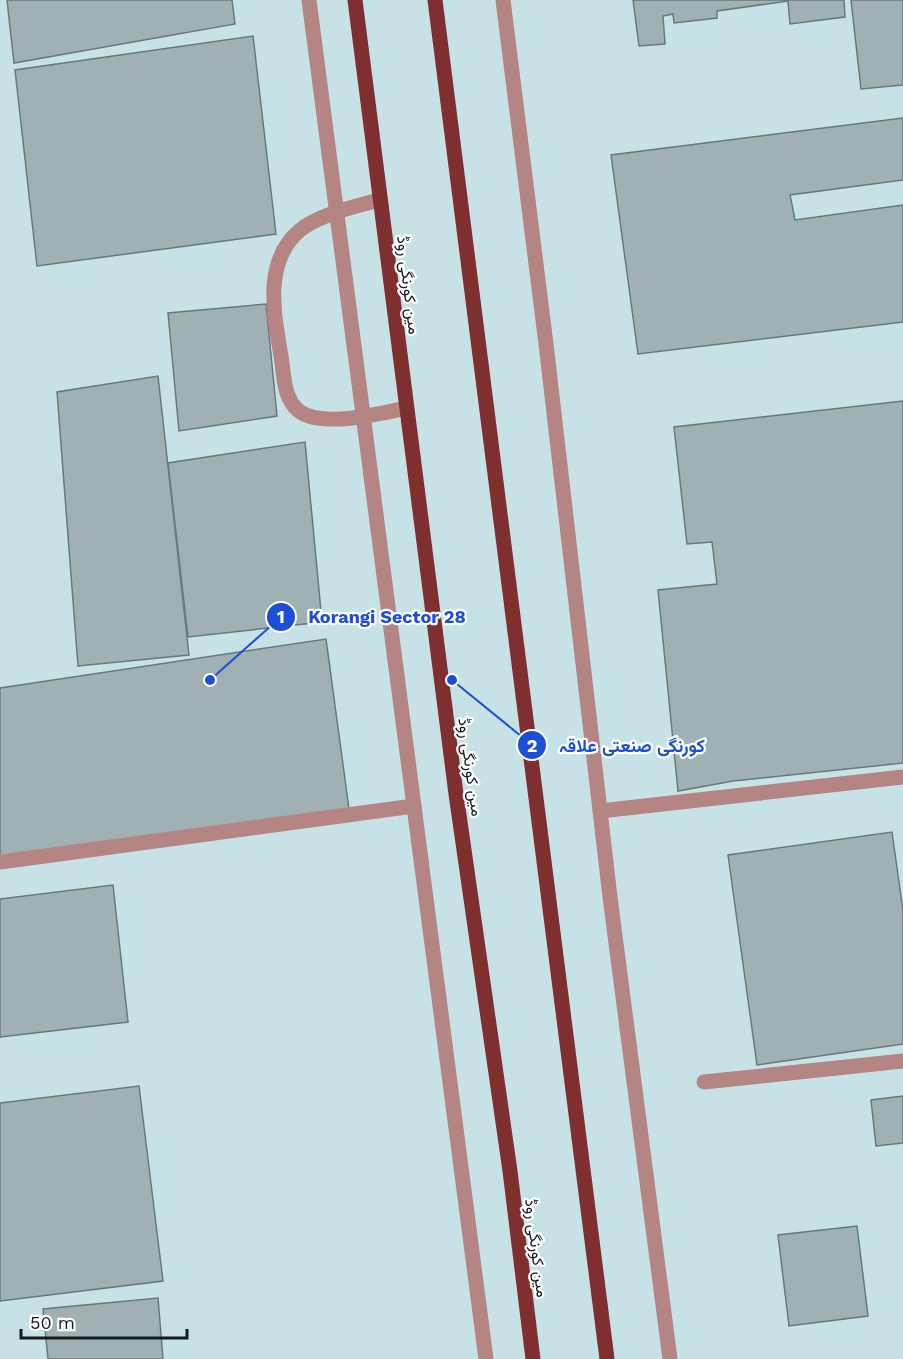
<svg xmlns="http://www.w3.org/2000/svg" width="903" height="1359" font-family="'Work Sans',Vazirmatn,sans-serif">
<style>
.built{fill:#c6e2e6}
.building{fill:#a0b1b4;stroke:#69797b;stroke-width:1.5}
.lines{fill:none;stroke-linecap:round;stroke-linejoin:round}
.minor{stroke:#b48582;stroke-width:15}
.major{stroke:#7f2f2f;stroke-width:15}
.labels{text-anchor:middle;stroke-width:4.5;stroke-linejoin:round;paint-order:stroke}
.street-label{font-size:16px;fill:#141a1b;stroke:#fff}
.leader{fill:none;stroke:#1d4ed8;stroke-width:2}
.callout-dot{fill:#1d4ed8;stroke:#fff;stroke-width:2}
.mark-label{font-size:18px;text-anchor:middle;font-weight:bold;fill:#fff}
.callout-label{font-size:18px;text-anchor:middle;font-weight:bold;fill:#1d4ed8;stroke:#fff;stroke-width:4.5;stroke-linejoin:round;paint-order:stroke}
</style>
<rect width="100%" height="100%" fill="#daedef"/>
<rect class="built" x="0" y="0" width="903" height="1359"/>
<g class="building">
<path d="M7 0H232L235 24 14 63Z"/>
<path d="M633 0H844L845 17 790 24 788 1 717 11V18L674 23 673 14 663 16 665 44 639 46Z"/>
<path d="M851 0H903V85L861 89Z"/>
<path d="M253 36 276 234 37 266 15 70Z"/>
<path d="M903 118V180L790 195 795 220 903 205V322L638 354 611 155Z"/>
<path d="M266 304 277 416 179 431 168 313Z"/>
<path d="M158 376 189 655 78 666 57 392Z"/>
<path d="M903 401V763L733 781 678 791 658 590 717 584 712 542 687 544 674 427Z"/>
<path d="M305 442 322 622 188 637 168 463Z"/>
<path d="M326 639 349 809 0 859V688Z"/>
<path d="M892 832 903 911V1044L757 1065 728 855Z"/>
<path d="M113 885 128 1022 0 1037V899Z"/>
<path d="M139 1086 163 1281 0 1301V1103Z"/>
<path d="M903 1096V1143L876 1146 871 1100Z"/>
<path d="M857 1226 868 1316 789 1326 778 1235Z"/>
<path d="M158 1298 163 1359H48L43 1309Z"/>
</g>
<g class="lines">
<g class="minor">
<path d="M309 0 486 1359"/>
<path d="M503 0 546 344 610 897 670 1359"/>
<path d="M379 200C357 206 317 215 299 231 263 262 274 315 281 356 284 373 283 399 299 411 321 428 380 414 406 408"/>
<path d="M600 811 903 777"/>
<path d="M0 862 414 806"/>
<path d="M704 1082 903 1061"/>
</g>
<g class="major">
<path d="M355 0 456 794 510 1171 533 1359"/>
<path d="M435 0 607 1359"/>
</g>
</g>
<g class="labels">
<g class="street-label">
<text transform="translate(409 285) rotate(83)" y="6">مین کورنگی روڈ</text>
<text transform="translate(471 767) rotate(82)" y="6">مین کورنگی روڈ</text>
<text transform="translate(537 1248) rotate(83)" y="6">مین کورنگی روڈ</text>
</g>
</g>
<path class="leader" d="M210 680L281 617M452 680L532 745"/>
<g class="callout-dot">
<circle cx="210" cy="680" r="6"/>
<circle cx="452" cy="680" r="6"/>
<circle cx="281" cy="617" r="15"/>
<circle cx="532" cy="745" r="15"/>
</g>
<g class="mark-label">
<text x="281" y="623">1</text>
<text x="532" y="752">2</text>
</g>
<g class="callout-label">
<text x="387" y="623">Korangi Sector 28</text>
<text x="632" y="752">کورنگی صنعتی علاقہ</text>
</g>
<path d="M21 1329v9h166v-9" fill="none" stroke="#141a1b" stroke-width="3"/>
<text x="30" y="1329" font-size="18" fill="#141a1b" stroke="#ffffff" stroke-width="4.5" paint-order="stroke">50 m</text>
</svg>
